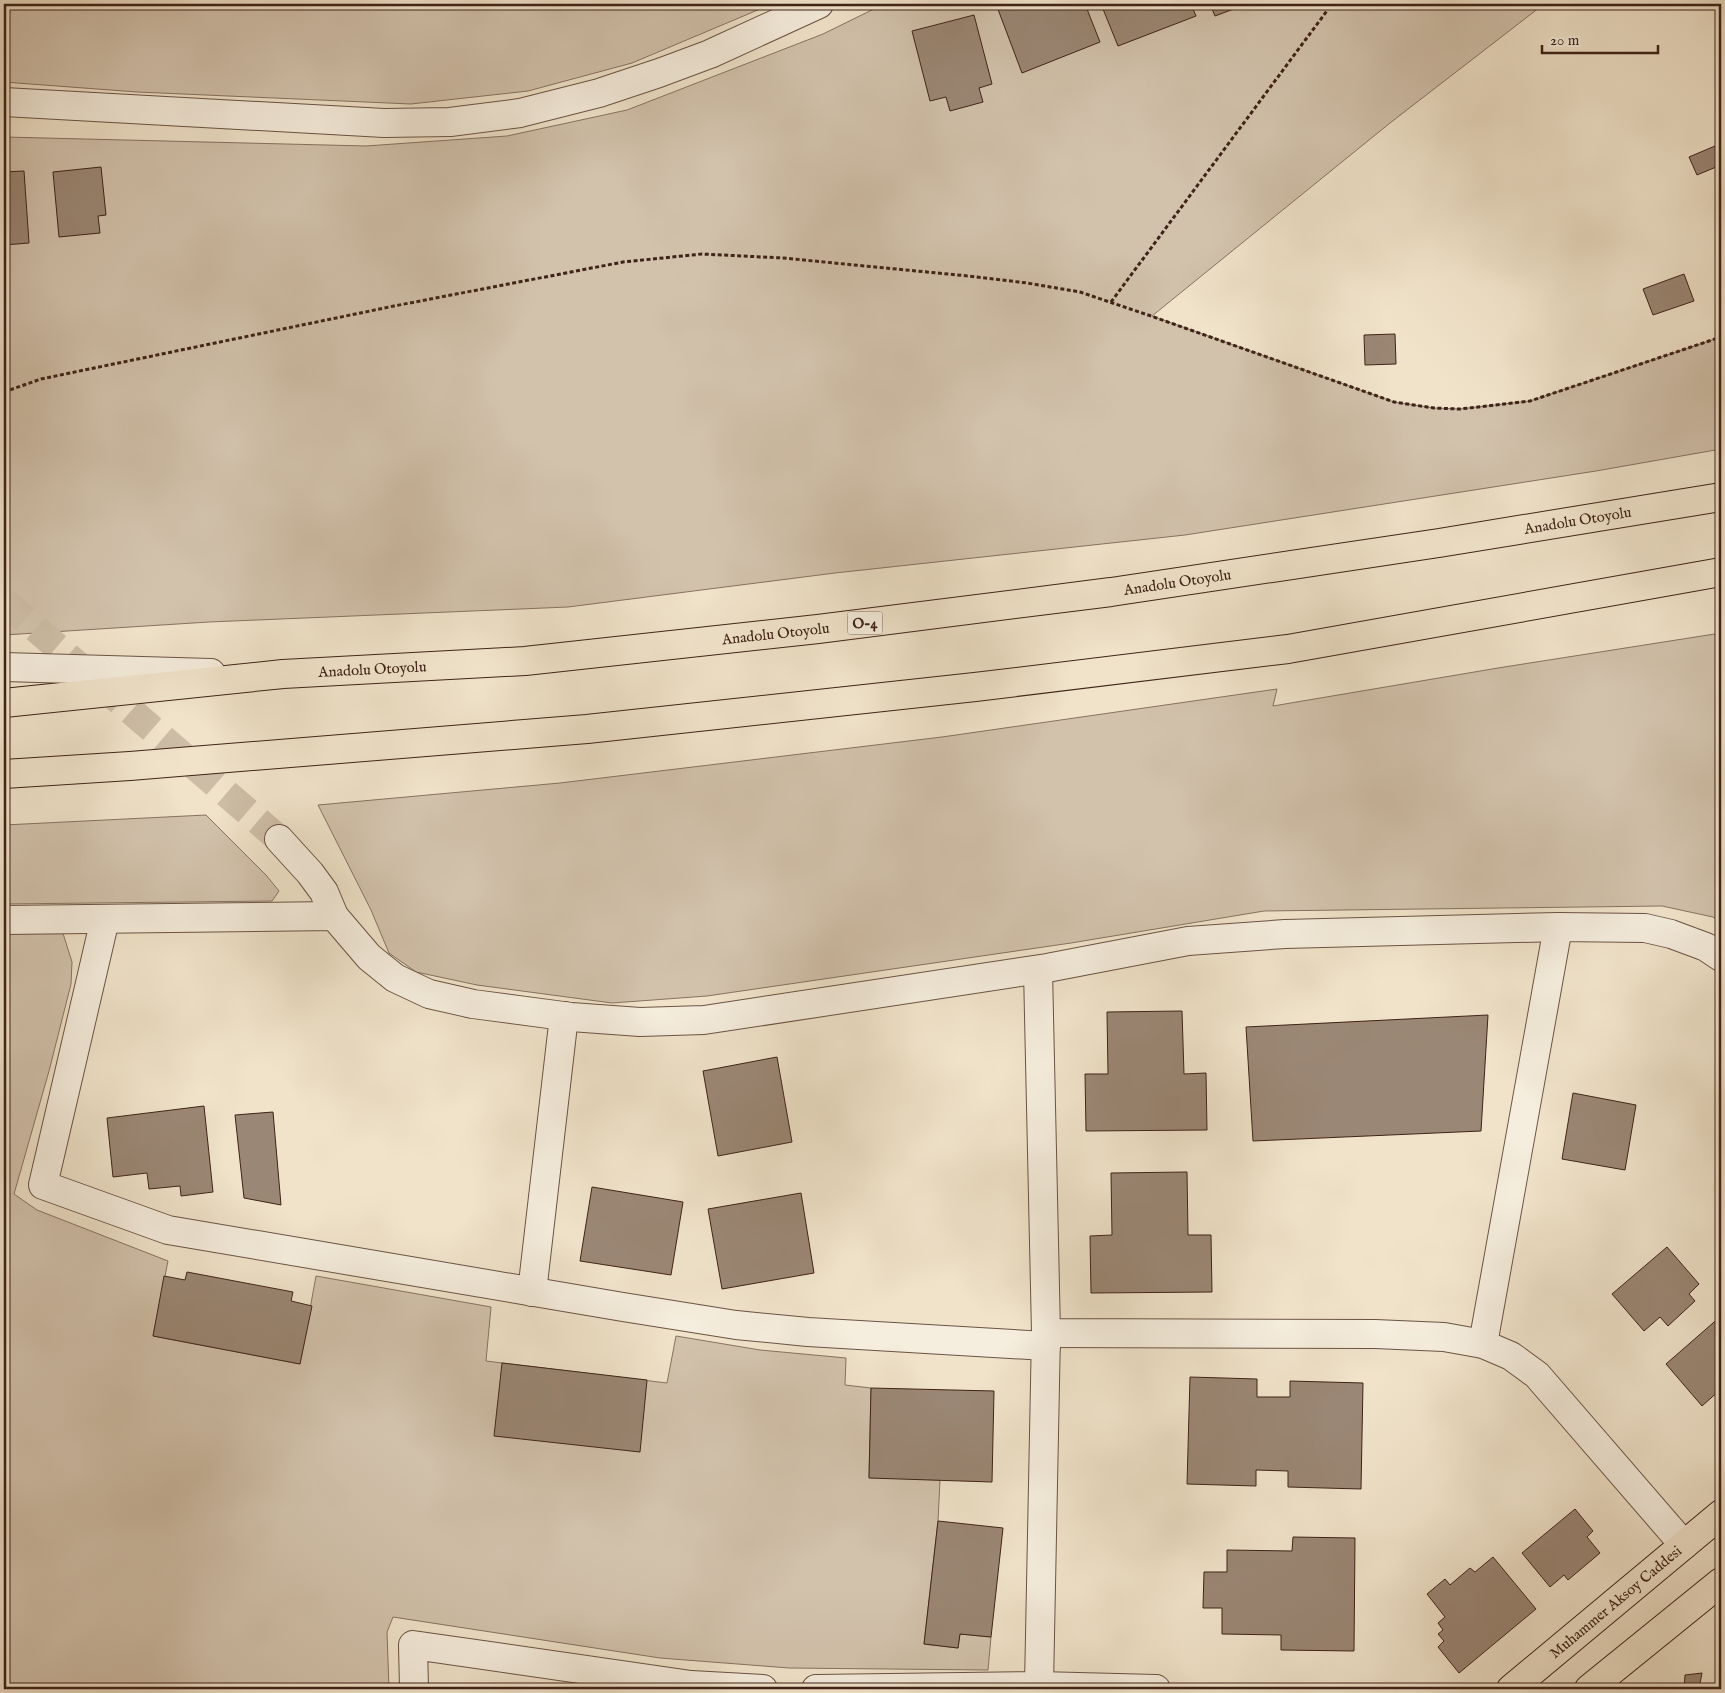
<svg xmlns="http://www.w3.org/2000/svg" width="1725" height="1693" font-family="'IM FELL English',serif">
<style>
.green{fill:#d2c2ac;stroke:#887262}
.building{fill:#9b8775;stroke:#3f2318}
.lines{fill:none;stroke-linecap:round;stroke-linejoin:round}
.minor-tunnel{stroke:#cdbda6;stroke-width:28;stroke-dasharray:28 14;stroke-linecap:butt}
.minor-casing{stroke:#6b5344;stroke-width:30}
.major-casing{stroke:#3f2318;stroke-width:30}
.highway-casing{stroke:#3f2318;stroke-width:30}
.path{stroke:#3f2318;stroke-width:3;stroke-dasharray:4 2.5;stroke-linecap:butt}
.minor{stroke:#f5eddd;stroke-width:28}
.major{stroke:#f0e3ca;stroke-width:28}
.highway{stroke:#f0e3ca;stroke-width:28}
.labels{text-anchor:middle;stroke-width:5;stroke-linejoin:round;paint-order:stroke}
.shield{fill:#f5eddd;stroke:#766053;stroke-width:1}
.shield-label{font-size:14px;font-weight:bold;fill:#3f2318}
.street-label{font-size:15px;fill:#3f2318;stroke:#f5eddd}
</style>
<rect width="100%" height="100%" fill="#f0e3ca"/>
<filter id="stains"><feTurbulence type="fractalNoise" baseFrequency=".004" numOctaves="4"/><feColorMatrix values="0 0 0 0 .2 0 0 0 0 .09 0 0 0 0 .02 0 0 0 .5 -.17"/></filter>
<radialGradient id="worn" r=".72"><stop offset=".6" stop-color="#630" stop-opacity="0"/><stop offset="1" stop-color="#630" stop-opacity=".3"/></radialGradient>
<g class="green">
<path d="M4 4H772L632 63 528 91 411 104 137 92 4 82Z"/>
<path d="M884 4H1544L1390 123 1152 316 1394 402 1434 408 1460 409 1530 401 1721 337V449L1596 471 1185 535 835 573 568 607 209 622 4 635V137L366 146 507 136 627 110 823 34Z"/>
<path d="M1721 633V923L1713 917 1662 906 1264 911 1071 943 707 996 612 1003 477 985 416 972 389 953 371 910 318 805 560 783 942 737 1277 689 1273 706 1498 668Z"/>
<path d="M206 815 266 875 279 891 272 901 4 904V825Z"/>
<path d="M61 927 72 962 71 984 49 1071 14 1194 37 1210 168 1261 153 1336 300 1364 316 1276 491 1307 486 1361 667 1383 676 1336 760 1350 846 1358 845 1385 871 1388 869 1477 940 1480 938 1521 924 1644 958 1648 960 1634 991 1637 988 1670 789 1668 660 1658 393 1617 387 1632 389 1689H4V931Z"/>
</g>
<g class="building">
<path d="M996 4H1085L1100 42 1022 73Z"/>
<path d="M1101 4H1191L1196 16 1118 46Z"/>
<path d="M1210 4H1247L1215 16Z"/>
<path d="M974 15 992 84 979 88 983 102 950 111 946 97 930 101 912 31Z"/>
<path d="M1715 146 1721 160V165L1697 175 1689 157Z"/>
<path d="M101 167 106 215 98 216 100 233 59 237 53 172Z"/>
<path d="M24 171 29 243 4 245V172Z"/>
<path d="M1684 274 1694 301 1653 315 1643 289Z"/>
<path d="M1395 334 1396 364 1365 365 1364 335Z"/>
<path d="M1182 1011 1184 1074 1206 1073 1207 1130 1086 1131 1085 1074H1108L1107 1012Z"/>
<path d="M1488 1015 1481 1131 1253 1141 1246 1027Z"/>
<path d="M777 1057 792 1142 718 1156 703 1071Z"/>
<path d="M1573 1093 1636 1105 1625 1170 1562 1159Z"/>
<path d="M204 1106 213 1192 181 1196 180 1186 149 1189 147 1173 113 1177 107 1118Z"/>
<path d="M273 1112 281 1205 244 1198 235 1115Z"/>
<path d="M1187 1172 1188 1235H1211L1212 1292 1091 1293 1090 1236 1112 1235 1111 1173Z"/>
<path d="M592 1187 683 1202 671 1275 580 1261Z"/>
<path d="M801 1193 814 1273 722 1289 708 1209Z"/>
<path d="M1667 1247 1699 1284 1689 1294 1695 1301 1668 1326 1660 1317 1644 1331 1612 1294Z"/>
<path d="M187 1272 293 1292 291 1301 312 1306 300 1364 153 1336 164 1276 185 1280Z"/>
<path d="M1721 1316V1389L1702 1406 1666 1364Z"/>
<path d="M502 1363 647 1380 640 1452 494 1436Z"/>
<path d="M1190 1377 1257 1379V1397H1290V1381L1363 1383 1361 1489 1288 1487V1471L1256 1470V1486L1187 1484Z"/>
<path d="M871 1388 994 1391 992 1482 869 1478Z"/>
<path d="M1575 1509 1593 1531 1587 1537 1600 1553 1568 1580 1564 1575 1550 1587 1522 1553Z"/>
<path d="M938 1521 1003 1528 991 1637 960 1634 958 1648 924 1644Z"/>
<path d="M1293 1537 1355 1538 1354 1651 1281 1650V1635L1222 1634V1608H1203L1204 1572H1227V1550L1292 1551Z"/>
<path d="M1493 1557 1536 1609 1459 1673 1438 1647 1444 1641 1438 1634 1443 1630 1438 1623 1445 1617 1427 1594 1445 1579 1450 1585 1470 1568 1475 1572Z"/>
<path d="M1702 1673 1699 1689H1684L1685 1675Z"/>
</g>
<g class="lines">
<path class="minor-tunnel" d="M4 601 279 839"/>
<defs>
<g id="minor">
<path d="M4 102 384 123 450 122 520 113 599 93 659 73 710 54 819 4"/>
<path d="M4 667 211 673"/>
<path d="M279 839 310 873 324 892 334 916"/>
<path d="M105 919 43 1185 168 1230 623 1307 736 1325 808 1332 1046 1346"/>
<path d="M4 920 334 916 369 957 395 978 429 994 473 1004 571 1017 640 1022 704 1020 1047 968 1188 941 1285 934 1558 927 1645 928 1671 934 1706 947 1721 957"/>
<path d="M1038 970 1046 1333 1375 1334 1444 1337 1483 1344 1511 1356 1537 1375 1684 1545"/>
<path d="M532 1292 564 1016"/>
<path d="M1483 1344 1558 927"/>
<path d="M1039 1686 1156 1689"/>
<path d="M414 1689 413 1645 691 1685 763 1689"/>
<path d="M816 1689 1039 1686 1046 1333"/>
</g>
<g id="major">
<path id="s1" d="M1511 1689 1721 1514"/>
<path d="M1589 1689 1721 1582"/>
</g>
<g id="highway">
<path id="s2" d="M4 703 283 674 525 661 818 629 1111 592 1439 543 1721 497"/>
<path d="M4 774 130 766 587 729 975 687 1288 649 1721 572"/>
</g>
</defs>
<use href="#minor" class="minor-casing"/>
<use href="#major" class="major-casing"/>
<use href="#highway" class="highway-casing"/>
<g class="path">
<path d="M1111 302 1332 4"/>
<path d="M4 392 41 379 394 306 623 262 702 254 783 258 968 276 1027 283 1080 292 1151 316 1394 402 1434 408 1460 409 1530 401 1721 337"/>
</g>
<use href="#minor" class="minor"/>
<use href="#major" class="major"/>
<use href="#highway" class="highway"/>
</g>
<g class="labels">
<rect class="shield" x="847.5" y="611.5" width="35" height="23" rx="4"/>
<g class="shield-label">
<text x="865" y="628">O-4</text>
</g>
<g class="street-label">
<text dy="5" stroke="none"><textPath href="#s2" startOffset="1585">Anadolu Otoyolu</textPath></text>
<text dy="5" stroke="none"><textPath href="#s2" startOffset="1180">Anadolu Otoyolu</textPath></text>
<text dy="5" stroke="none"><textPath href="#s2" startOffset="775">Anadolu Otoyolu</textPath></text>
<text dy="5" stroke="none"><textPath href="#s2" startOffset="370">Anadolu Otoyolu</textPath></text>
<text dy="5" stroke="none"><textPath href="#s1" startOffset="136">Muhammer Aksoy Caddesi</textPath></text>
</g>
</g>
<rect width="1725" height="1693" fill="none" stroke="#f0e3ca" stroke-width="20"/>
<rect x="5" y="5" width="1715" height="1683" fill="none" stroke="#3f2318" stroke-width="2.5"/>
<rect x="10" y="10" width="1705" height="1673" fill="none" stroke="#3f2318"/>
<path d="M1542 45v8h116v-8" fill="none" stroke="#3f2318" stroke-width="2.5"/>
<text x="1550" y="45" font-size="15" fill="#3f2318" stroke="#f5eddd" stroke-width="4" paint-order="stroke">20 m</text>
<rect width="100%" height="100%" filter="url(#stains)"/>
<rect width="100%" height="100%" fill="url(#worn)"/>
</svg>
